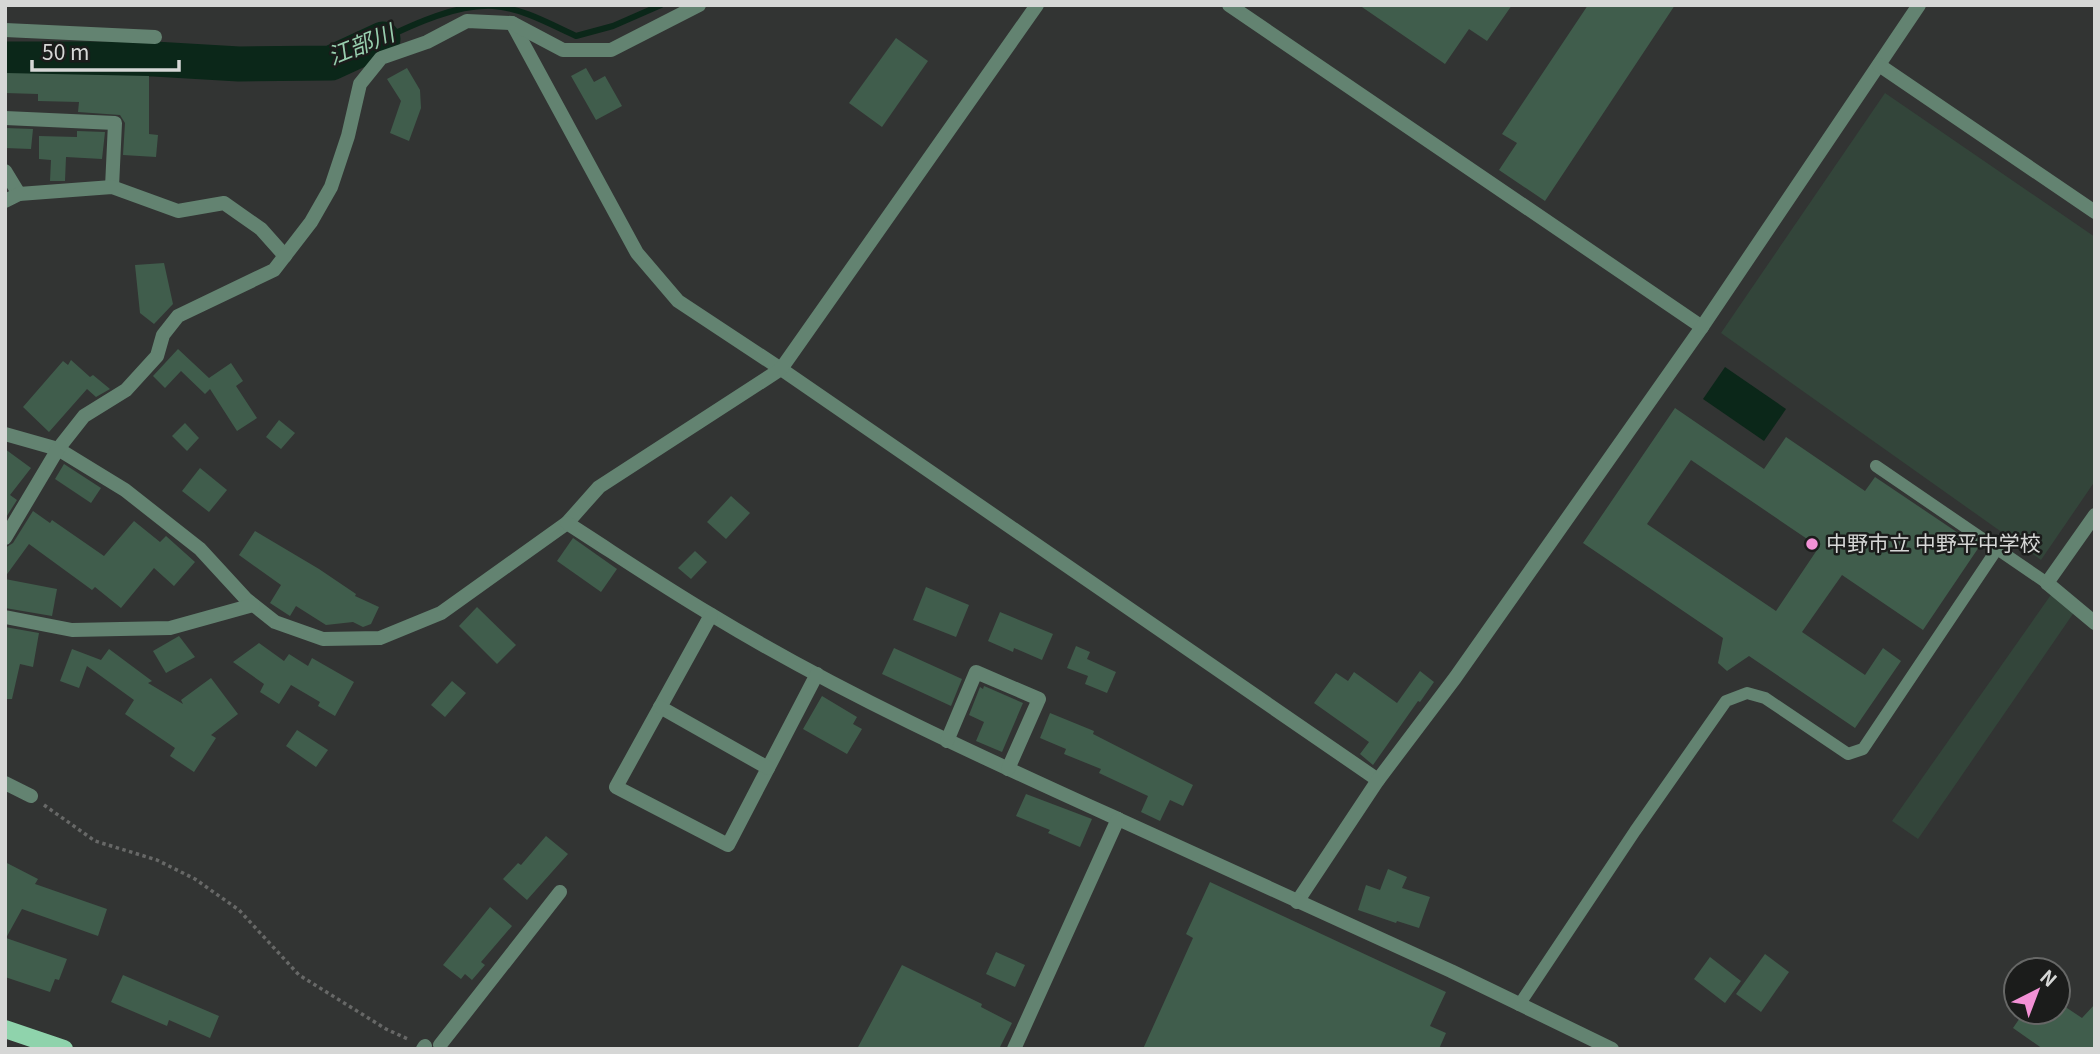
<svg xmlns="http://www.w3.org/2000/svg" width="2100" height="1054" font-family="Georgia,'Noto Sans JP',serif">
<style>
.green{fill:#33453a}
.water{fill:#0b2719}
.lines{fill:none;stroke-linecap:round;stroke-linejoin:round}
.stream{stroke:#0b2719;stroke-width:6}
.river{stroke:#0b2719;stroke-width:35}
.building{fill:#405d4c;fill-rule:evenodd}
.path{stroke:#676867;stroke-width:3.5;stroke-dasharray:3.5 3.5;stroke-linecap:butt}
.service{stroke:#638371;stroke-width:12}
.minor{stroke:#638371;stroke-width:14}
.tertiary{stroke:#638371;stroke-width:14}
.primary{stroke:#8fd3ac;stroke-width:18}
.poi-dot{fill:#f391d6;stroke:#1b1c1b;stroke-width:2.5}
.labels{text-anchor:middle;stroke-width:5;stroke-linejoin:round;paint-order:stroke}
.poi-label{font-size:21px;fill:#d6d7d6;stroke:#1b1c1b;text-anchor:start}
.water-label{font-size:23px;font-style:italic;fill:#97ceae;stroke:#1b1c1b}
</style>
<rect width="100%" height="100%" fill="#323433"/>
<g class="green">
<path d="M1885 93 2095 237V481L2041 560 1721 333Z"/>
<path d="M2055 589 2077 608 1918 839 1892 821Z"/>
</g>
<path class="water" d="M1725 367 1786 409 1764 441 1703 399Z"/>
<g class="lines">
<path class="stream" d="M383 39C414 24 457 4 493 6 522 8 550 24 576 36L613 26 661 5"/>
<path class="river" d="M5 59H154L239 64 331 63 383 39"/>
</g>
<g class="building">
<path d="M1359 5H1512L1487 41 1469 29 1445 64Z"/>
<path d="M1588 5H1675L1545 201 1499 170 1517 143 1502 134Z"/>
<path d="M896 38 928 61 882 127 849 103Z"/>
<path d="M407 68 420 90 421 108 409 141 390 133 401 101 387 79Z"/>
<path d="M586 68 594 82 605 76 622 106 596 120 571 76Z"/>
<path d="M5 73 149 76V134L158 135 156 157 123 155 125 123 120 115 78 112 79 102 38 101V94L5 93Z"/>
<path d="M5 128 33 129 31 149 5 148Z"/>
<path d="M77 131 105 132 102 159 66 157 65 181H50L51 160 39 159V136L77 137Z"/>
<path d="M164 263 173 304 154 324 140 313 135 265Z"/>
<path d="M178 349 209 378 231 363 243 381 236 386 257 418 237 431 210 389 205 394 181 371 165 388 153 376Z"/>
<path d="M71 360 90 377 93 375 110 389 96 397 87 389 49 432 23 407 63 361 68 365Z"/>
<path d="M1675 408 1764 469 1786 437 1865 491 1875 477 1979 547 1923 630 1842 575 1802 632 1865 675 1883 648 1901 661 1855 728 1749 656 1727 671 1718 663 1723 638 1583 543ZM1691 460 1819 547 1776 611 1647 524Z"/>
<path d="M279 420 295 433 281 449 266 437Z"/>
<path d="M185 423 199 438 187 451 172 436Z"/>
<path d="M5 449 31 468 10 495 17 500 5 519Z"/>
<path d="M64 464 101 488 91 503 55 479Z"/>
<path d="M200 468 227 490 209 512 182 491Z"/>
<path d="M731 496 750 513 726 539 707 522Z"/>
<path d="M33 511 50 523 52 520 104 556 134 521 160 542 166 536 195 562 174 586 154 568 121 608 95 587 92 590 29 544 5 577V548L13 543Z"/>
<path d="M255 531 319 569 356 594 355 596 379 607 371 624 363 627 353 622 326 625 296 606 290 616 270 603 281 585 239 555Z"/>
<path d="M573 538 617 569 601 592 557 561Z"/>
<path d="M695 551 707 562 691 579 678 568Z"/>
<path d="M5 579 57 589 52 616 5 608Z"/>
<path d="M926 587 969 605 956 637 913 620Z"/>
<path d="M477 607 516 645 497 664 459 626Z"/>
<path d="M1000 612 1053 634 1042 660 1014 648 1013 652 988 641Z"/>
<path d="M5 627 39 633 33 667 20 664 12 699H5Z"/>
<path d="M179 636 195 657 166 673 153 651Z"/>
<path d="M259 643 284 661 289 654 308 666 312 658 354 682 335 716 318 706 320 702 291 685 279 704 260 692 264 684 233 662Z"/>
<path d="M1076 646 1090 652 1087 659 1116 672 1107 693 1085 684 1088 676 1067 668Z"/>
<path d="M894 648 962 679 951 706 882 674Z"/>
<path d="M72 649 101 660 109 649 152 681 148 683 183 704 181 700 211 678 238 714 211 735 216 738 194 772 170 756 175 748 125 714 134 700 87 666 79 688 60 681Z"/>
<path d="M1420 671 1434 682 1420 702 1418 701 1373 765 1360 754 1369 742 1314 703 1336 673 1348 681 1354 672 1397 703Z"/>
<path d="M452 681 466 693 445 717 431 705Z"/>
<path d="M984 686 1023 703 1002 752 976 741 984 722 969 715 980 687 983 689Z"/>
<path d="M822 696 857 717 853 724 862 729 847 754 803 729Z"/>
<path d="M1050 713 1094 731 1093 734 1193 785 1183 806 1170 800 1160 821 1141 812 1148 796 1099 773 1101 769 1064 754 1066 749 1040 738Z"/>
<path d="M297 730 328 750 316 767 286 746Z"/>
<path d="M1026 794 1092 819 1080 847 1048 833 1050 830 1016 816Z"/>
<path d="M546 836 568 854 527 900 503 879 518 863 521 865Z"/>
<path d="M5 862 38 879 35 884 107 909 98 936 22 909 6 938 67 959 59 980 55 979 50 992 5 977Z"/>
<path d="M1388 869 1407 877 1402 888 1430 897 1419 928 1397 921 1396 923 1358 910 1366 885 1380 890Z"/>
<path d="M1210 882 1446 992 1430 1026 1446 1033 1439 1049H1143L1193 938 1186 934Z"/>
<path d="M490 907 512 926 481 962 485 965 472 980 465 974 461 979 443 965Z"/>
<path d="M996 952 1025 965 1015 987 986 974Z"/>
<path d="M1765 954 1789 972 1761 1012 1736 994Z"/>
<path d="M1710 957 1741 981 1725 1003 1694 979Z"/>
<path d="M902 965 982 1004 981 1007 1012 1023 999 1049H857Z"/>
<path d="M123 975 219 1016 210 1038 169 1020 167 1026 111 1002Z"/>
<path d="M2058 1002 2082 1018 2095 1004V1049H2043L2013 1028 2024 1012H2058Z"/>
</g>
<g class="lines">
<path class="path" d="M44 805 95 841 157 860 195 879 239 910 299 975 386 1029 410 1040"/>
<g class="service">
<path d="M1876 466 2047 583"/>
<path d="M1519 1005 1635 831 1726 701 1747 693 1765 698 1848 754 1863 749 1997 549"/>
</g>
<g class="minor">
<path d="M1229 5 1702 327"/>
<path d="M512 23 637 253 678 301 781 369 1378 780"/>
<path d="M5 30 155 37"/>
<path d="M5 118 115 123 112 187"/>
<path d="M5 171 19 194"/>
<path d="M5 201 19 194 112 187 178 211 224 203 261 229 285 256"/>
<path d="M5 434 58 449 125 490 200 549 246 599 275 622 323 639 380 638 441 613 567 523 599 487 781 369 1037 5"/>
<path d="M567 523C614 553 661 585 710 614 840 693 979 756 1118 819"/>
<path d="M5 538 58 449 84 416 126 390 157 356 163 335 178 316 274 270 311 222 331 187 348 136 360 84 381 58 427 42 467 21 512 23 563 50H611L699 5"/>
<path d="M2047 583 2095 623"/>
<path d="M711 615 616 787 728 845 817 674"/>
<path d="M5 617 72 630 170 628 253 605"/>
<path d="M660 707 768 768"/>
<path d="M947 741 976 672 1039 699 1008 769"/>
<path d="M5 783 31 796"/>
<path d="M1297 902 1378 780 1455 678 1702 327 1919 5"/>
<path d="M440 1045 560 892"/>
<path d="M423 1049 425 1046"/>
</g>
<g class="tertiary">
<path d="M1879 65 2095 212"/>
<path d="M2047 583 2095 515"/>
<path d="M1014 1049 1118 819 1451 971 1612 1049"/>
</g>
<path class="primary" d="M5 1029 64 1049"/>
</g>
<circle class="poi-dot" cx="1812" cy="544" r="7"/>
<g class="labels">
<g class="poi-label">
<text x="1826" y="551">中野市立 中野平中学校</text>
</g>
<g class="water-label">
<text transform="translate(361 45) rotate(-22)" y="8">江部川</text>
</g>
</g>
<rect width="2100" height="1054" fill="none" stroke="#d6d7d6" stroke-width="14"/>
<g transform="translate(2037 991) rotate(42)"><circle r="33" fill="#1b1c1b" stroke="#666766" stroke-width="2"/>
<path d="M0-5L12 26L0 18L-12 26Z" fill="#f391d6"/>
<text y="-10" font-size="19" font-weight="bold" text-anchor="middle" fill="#d6d7d6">N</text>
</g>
<path d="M32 60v10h147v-10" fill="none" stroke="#d6d7d6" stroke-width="3.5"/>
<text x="42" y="60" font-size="21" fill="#d6d7d6" stroke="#1b1c1b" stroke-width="5" paint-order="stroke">50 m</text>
</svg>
